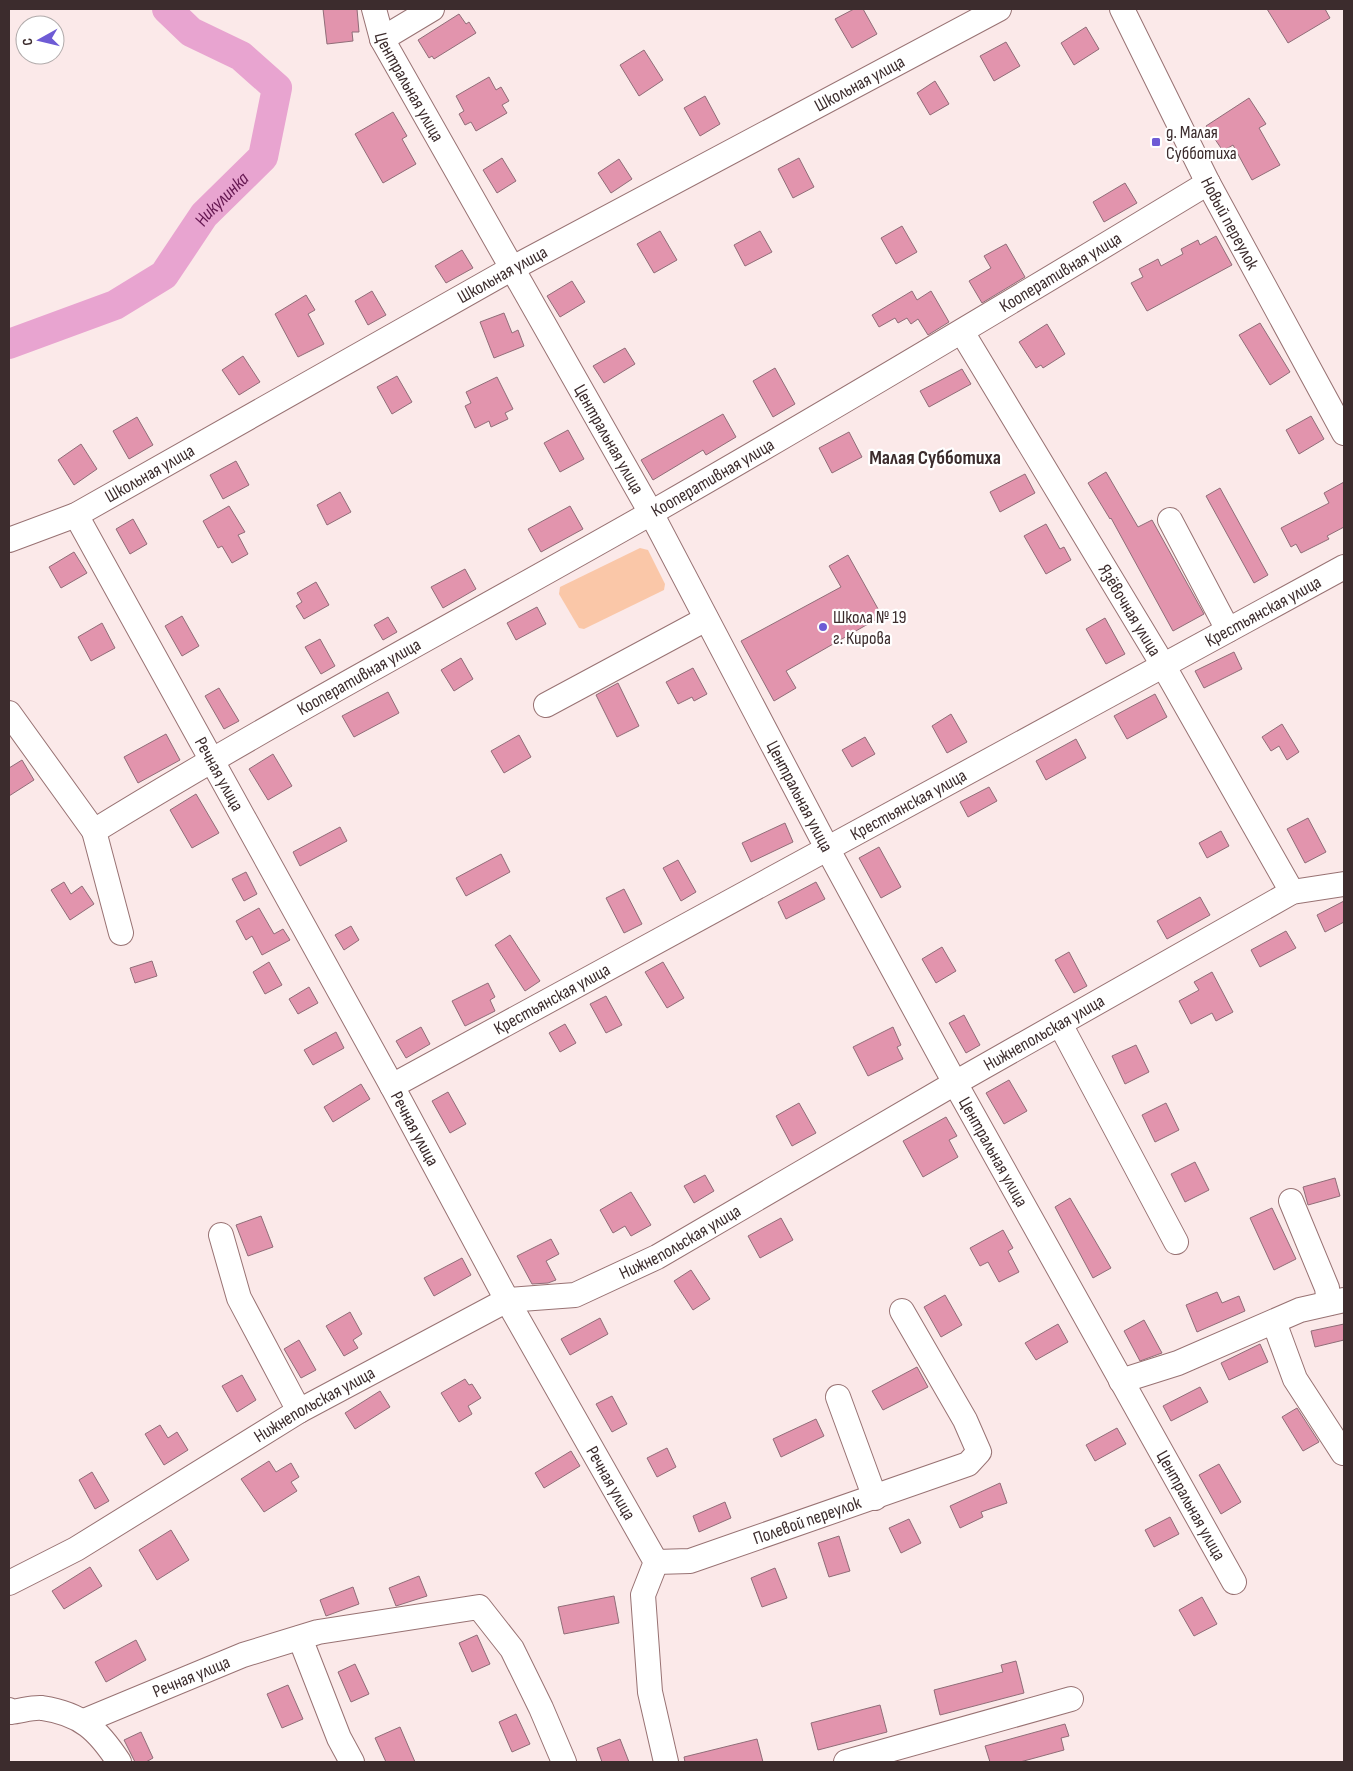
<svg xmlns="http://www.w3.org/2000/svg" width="1353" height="1771" font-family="'Sofia Sans Condensed',sans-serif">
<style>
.green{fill:#fac7a8}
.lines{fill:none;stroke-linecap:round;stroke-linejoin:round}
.river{stroke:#e8a4d0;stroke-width:30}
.building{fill:#e294ad;stroke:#906d78}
.minor-casing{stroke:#987273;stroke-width:26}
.minor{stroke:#fff;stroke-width:24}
.poi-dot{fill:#6e5bd5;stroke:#fff;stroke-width:2}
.labels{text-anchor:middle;stroke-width:4.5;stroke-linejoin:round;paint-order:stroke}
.street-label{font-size:18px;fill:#3c2c2d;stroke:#fff}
.poi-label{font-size:18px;fill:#3c2c2d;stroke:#fff;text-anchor:start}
.water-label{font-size:19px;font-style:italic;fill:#651751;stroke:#fff}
.quarter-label{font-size:20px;font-weight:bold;fill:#3c2c2d;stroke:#fff}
</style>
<rect width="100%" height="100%" fill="#fbe9e9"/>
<path class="green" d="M640 548 648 550 665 584 664 590 584 629 579 628 559 594 560 587Z"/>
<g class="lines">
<path class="river" id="s1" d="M9 344 115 305 164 275 204 215 263 157 277 88 241 56 191 32 167 9"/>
</g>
<g class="building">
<path d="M323 9H357L359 32H352L353 41 327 44Z"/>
<path d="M854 9H863L877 34 852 48 835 19Z"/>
<path d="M1267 9H1325L1330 18 1288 43Z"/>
<path d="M459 14 466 24 469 22 476 33 434 59 432 56 429 58 418 40Z"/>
<path d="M1086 27 1099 49 1074 65 1061 43Z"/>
<path d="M1006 42 1020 66 994 81 980 56Z"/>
<path d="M644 50 663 80 639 96 620 65Z"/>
<path d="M489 77 496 90 501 87 509 101 502 105 507 113 476 131 471 122 465 125 459 114 464 111 456 96Z"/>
<path d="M935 81 949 104 930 115 917 93Z"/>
<path d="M705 96 720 124 700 136 684 108Z"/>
<path d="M1249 98 1266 124 1259 128 1280 165 1252 180 1233 145 1223 151 1206 126Z"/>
<path d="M393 112 407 136 402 139 416 164 383 183 355 134Z"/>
<path d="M502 158 516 181 497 193 483 170Z"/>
<path d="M799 158 814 187 793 198 778 169Z"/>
<path d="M619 159 632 179 611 193 598 173Z"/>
<path d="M1125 183 1137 203 1104 222 1093 202Z"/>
<path d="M902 226 917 252 896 264 881 238Z"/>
<path d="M660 231 677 260 654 273 637 244Z"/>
<path d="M760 231 772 252 745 266 734 245Z"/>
<path d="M1216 236 1232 265 1147 311 1131 283 1143 277 1139 269 1158 259 1161 266 1183 254 1181 249 1198 240 1200 245Z"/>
<path d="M1006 244 1025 277 982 303 969 281 991 268 984 256Z"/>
<path d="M462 250 473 268 446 283 435 266Z"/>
<path d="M572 281 585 302 560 317 547 296Z"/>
<path d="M372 291 386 315 368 325 355 301Z"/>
<path d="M912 291 917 300 931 291 949 322 928 335 918 319 911 324 907 318 898 323 895 318 879 327 872 315Z"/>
<path d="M306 295 315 310 308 314 324 344 298 357 275 314Z"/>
<path d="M504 313 512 333 518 330 524 346 494 358 480 322Z"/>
<path d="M1260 323 1290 372 1270 385 1239 335Z"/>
<path d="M1047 324 1065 354 1043 368 1041 365 1036 368 1019 342Z"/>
<path d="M625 348 635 364 604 383 593 366Z"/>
<path d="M243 356 260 382 239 395 222 370Z"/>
<path d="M775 368 795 404 773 417 753 381Z"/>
<path d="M962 369 971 384 929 407 920 391Z"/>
<path d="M397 376 412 402 392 414 377 387Z"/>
<path d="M497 377 513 409 505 413 508 419 491 427 489 421 475 428 465 406 471 403 466 392Z"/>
<path d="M723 414 736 437 706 455 703 450 653 480 641 460Z"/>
<path d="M1311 416 1324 439 1299 454 1286 430Z"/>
<path d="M137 417 153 445 129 459 113 431Z"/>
<path d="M568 430 584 459 560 472 544 443Z"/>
<path d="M849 432 862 457 832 473 819 448Z"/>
<path d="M81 444 97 469 74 485 58 460Z"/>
<path d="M236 461 249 485 223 499 210 475Z"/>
<path d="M1106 472 1138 527 1152 520 1204 614 1173 631 1111 518 1110 519 1088 483Z"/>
<path d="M1025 474 1035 493 1000 512 990 492Z"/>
<path d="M1344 482V527L1327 536 1329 539 1301 553 1296 544 1291 547 1281 528 1329 503 1324 493Z"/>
<path d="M1220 488 1268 575 1254 583 1206 496Z"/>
<path d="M340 492 351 512 327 525 317 505Z"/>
<path d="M229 506 245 532 238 535 248 554 232 563 222 546 218 548 203 521Z"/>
<path d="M570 506 583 529 541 552 528 529Z"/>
<path d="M133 519 147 544 130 554 116 529Z"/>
<path d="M1046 524 1060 549 1064 547 1071 560 1046 574 1024 536Z"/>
<path d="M74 552 87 573 61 588 49 567Z"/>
<path d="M848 555 882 616 786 671 796 688 774 701 741 641 841 587 829 566Z"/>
<path d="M465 569 476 589 443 608 431 587Z"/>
<path d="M316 582 329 605 304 619 296 606 302 602 297 593Z"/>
<path d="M537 607 546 624 516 640 507 623Z"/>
<path d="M182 616 199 646 182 656 165 626Z"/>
<path d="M388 617 397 632 383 640 374 625Z"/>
<path d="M1105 618 1125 654 1106 664 1086 629Z"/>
<path d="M102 623 115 648 91 661 78 637Z"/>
<path d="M320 639 335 666 321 674 305 647Z"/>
<path d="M1234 652 1242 669 1204 688 1195 671Z"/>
<path d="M461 658 473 679 454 691 441 670Z"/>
<path d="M693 668 707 694 694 701 692 697 678 704 666 682Z"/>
<path d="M618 683 639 726 617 737 596 695Z"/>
<path d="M219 688 239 721 224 729 205 696Z"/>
<path d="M388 692 399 713 354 737 342 716Z"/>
<path d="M1155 694 1167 717 1127 739 1114 716Z"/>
<path d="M951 714 967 742 947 753 932 726Z"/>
<path d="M1282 724 1299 752 1287 760 1279 746 1271 751 1262 737Z"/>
<path d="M166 734 180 760 138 783 124 757Z"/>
<path d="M519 735 531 757 504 773 491 751Z"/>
<path d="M865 737 875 754 852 767 842 750Z"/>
<path d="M1076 739 1086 758 1046 780 1036 761Z"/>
<path d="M273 754 292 786 268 800 249 769Z"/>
<path d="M22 760 34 780 9 796V768Z"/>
<path d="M989 787 997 801 968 817 960 802Z"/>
<path d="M196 794 219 833 192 848 170 810Z"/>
<path d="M1308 818 1326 852 1305 863 1287 829Z"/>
<path d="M785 823 793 842 751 862 742 843Z"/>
<path d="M340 827 347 841 300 866 293 852Z"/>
<path d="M1221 831 1229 846 1207 858 1199 843Z"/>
<path d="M879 847 901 887 881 898 859 858Z"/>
<path d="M501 854 510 872 466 896 456 878Z"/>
<path d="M678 860 696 892 681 901 663 868Z"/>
<path d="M246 872 257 894 244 901 232 879Z"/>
<path d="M64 882 71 894 82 886 94 904 70 920 51 890Z"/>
<path d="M816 882 825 899 786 919 778 902Z"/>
<path d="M624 889 642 924 624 933 606 898Z"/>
<path d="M1200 897 1210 915 1167 939 1157 921Z"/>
<path d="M1344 901V922L1325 932 1317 915Z"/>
<path d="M259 908 274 934 283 929 290 940 262 955 252 936 246 940 236 921Z"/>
<path d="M351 926 359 940 344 950 335 935Z"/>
<path d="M1286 931 1296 948 1260 967 1251 950Z"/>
<path d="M510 935 540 981 525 991 495 945Z"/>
<path d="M942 947 956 971 936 983 922 959Z"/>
<path d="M1069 952 1087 986 1074 993 1055 960Z"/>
<path d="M152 961 157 976 135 983 130 968Z"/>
<path d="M269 962 282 985 265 994 253 972Z"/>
<path d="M663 962 684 998 667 1008 645 972Z"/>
<path d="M1212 972 1233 1012 1216 1021 1212 1013 1191 1024 1179 1001 1199 990 1194 982Z"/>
<path d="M488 983 495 997 490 1000 495 1011 465 1026 452 1001Z"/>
<path d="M309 987 318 1003 298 1014 289 999Z"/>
<path d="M606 996 622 1025 606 1033 590 1004Z"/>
<path d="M964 1015 980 1045 966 1053 949 1023Z"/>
<path d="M565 1024 576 1043 560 1052 549 1033Z"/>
<path d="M421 1027 430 1044 406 1058 396 1041Z"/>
<path d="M893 1027 901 1045 897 1047 903 1059 868 1076 853 1047Z"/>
<path d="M336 1032 344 1048 313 1065 304 1050Z"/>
<path d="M1136 1045 1149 1072 1125 1084 1112 1056Z"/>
<path d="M1009 1080 1027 1111 1004 1124 986 1093Z"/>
<path d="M361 1084 370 1099 333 1122 324 1107Z"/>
<path d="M448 1092 466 1124 450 1133 432 1101Z"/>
<path d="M799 1103 816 1133 792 1146 776 1116Z"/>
<path d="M1166 1103 1179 1130 1155 1142 1142 1115Z"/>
<path d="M946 1117 957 1136 949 1140 958 1157 923 1177 903 1141Z"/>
<path d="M1195 1162 1209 1190 1185 1202 1171 1174Z"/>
<path d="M705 1175 714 1191 694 1203 684 1186Z"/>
<path d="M1335 1178 1340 1196 1308 1205 1303 1187Z"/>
<path d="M631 1192 651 1225 631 1236 625 1226 613 1233 600 1210Z"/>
<path d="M1070 1198 1111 1268 1093 1278 1055 1207Z"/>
<path d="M1272 1208 1296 1259 1274 1270 1250 1218Z"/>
<path d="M261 1216 273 1247 248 1256 236 1225Z"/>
<path d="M781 1218 793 1240 760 1258 748 1236Z"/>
<path d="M1003 1230 1013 1248 1008 1251 1019 1272 999 1282 988 1262 980 1266 970 1248Z"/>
<path d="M551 1239 559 1254 546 1261 556 1280 548 1283 532 1284 517 1256Z"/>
<path d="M462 1258 471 1275 434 1296 424 1278Z"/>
<path d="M691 1270 710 1299 693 1310 674 1281Z"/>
<path d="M1217 1292 1222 1303 1239 1296 1245 1311 1197 1332 1186 1305Z"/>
<path d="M945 1295 962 1325 941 1337 924 1307Z"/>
<path d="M350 1312 362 1334 353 1340 358 1348 344 1356 326 1326Z"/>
<path d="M600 1318 608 1334 570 1355 561 1339Z"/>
<path d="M1144 1320 1162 1353 1140 1361 1124 1331Z"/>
<path d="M1058 1324 1068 1342 1036 1360 1025 1343Z"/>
<path d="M1344 1324V1340L1315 1347 1311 1331Z"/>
<path d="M299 1340 316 1370 301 1378 284 1349Z"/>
<path d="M1260 1344 1268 1362 1229 1380 1221 1363Z"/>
<path d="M917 1367 928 1387 883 1410 872 1391Z"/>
<path d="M242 1375 256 1400 237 1412 222 1386Z"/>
<path d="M465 1379 469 1385 472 1384 481 1398 468 1406 472 1414 459 1422 441 1393Z"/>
<path d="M1200 1387 1208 1402 1171 1421 1163 1406Z"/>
<path d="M380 1391 390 1407 355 1429 345 1413Z"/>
<path d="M612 1396 627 1424 612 1432 596 1404Z"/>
<path d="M1297 1408 1319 1442 1303 1451 1282 1417Z"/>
<path d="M816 1419 824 1436 781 1457 773 1439Z"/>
<path d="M160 1425 168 1438 177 1432 188 1450 164 1465 145 1434Z"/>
<path d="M1117 1428 1126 1444 1095 1461 1086 1445Z"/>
<path d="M667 1448 676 1467 657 1477 647 1458Z"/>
<path d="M571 1451 580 1466 544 1488 535 1473Z"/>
<path d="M269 1461 276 1472 291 1463 299 1477 291 1482 297 1491 264 1512 241 1479Z"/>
<path d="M1219 1464 1241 1502 1221 1514 1199 1475Z"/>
<path d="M92 1472 109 1501 95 1509 79 1480Z"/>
<path d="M1000 1483 1007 1503 981 1512 983 1517 960 1528 950 1506Z"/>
<path d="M725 1502 731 1518 699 1532 693 1516Z"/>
<path d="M1170 1517 1179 1534 1154 1547 1145 1530Z"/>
<path d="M909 1519 921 1543 901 1553 889 1528Z"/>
<path d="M171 1530 189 1560 157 1580 139 1550Z"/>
<path d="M839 1536 850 1571 829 1577 818 1543Z"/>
<path d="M90 1567 102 1586 64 1609 52 1591Z"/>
<path d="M775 1568 787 1598 762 1607 751 1578Z"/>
<path d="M419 1576 427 1596 396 1606 389 1588Z"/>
<path d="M353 1587 359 1604 326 1616 320 1600Z"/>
<path d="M614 1596 619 1623 564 1634 558 1607Z"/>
<path d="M1202 1597 1217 1624 1194 1636 1179 1610Z"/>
<path d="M477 1635 490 1664 472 1672 459 1643Z"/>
<path d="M136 1640 146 1660 106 1682 95 1662Z"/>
<path d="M1016 1661 1024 1693 940 1715 934 1690 1003 1672 1001 1665Z"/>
<path d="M355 1664 369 1694 351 1702 338 1672Z"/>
<path d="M288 1685 303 1719 282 1728 267 1694Z"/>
<path d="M880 1705 887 1732 818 1750 811 1723Z"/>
<path d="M516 1714 530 1744 512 1752 499 1722Z"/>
<path d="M1065 1724 1069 1736 1061 1738 1064 1750 1020 1762H990L985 1746Z"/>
<path d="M400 1727 415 1762H386L375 1738Z"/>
<path d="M141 1732 153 1758 146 1762H135L124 1740Z"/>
<path d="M620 1739 629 1762H602L597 1748Z"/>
<path d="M757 1739 763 1762H685L684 1757Z"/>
</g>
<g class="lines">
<defs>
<g id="minor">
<path id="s2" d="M374 9 382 39 651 513 827 848 955 1083 1234 1582"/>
<path id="s3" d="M1122 9 1208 183 1344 433"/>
<path d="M382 39 432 9"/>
<path id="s4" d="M962 332 1163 665 1292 892"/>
<path id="s5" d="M76 515 392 1086 507 1300 656 1562 643 1595 650 1692 666 1762"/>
<path d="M1170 520 1228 630"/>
<path id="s6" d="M9 540 76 515 511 269 999 9"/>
<path d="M546 705 706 619"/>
<path d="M9 713 94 831"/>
<path id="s7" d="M121 933 94 831C276 719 465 619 651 513 838 406 1023 295 1208 183"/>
<path d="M1060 1024 1176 1242"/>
<path id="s8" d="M392 1086 1344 567"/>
<path d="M1291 1201 1327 1288 1329 1303"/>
<path d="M221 1235 239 1298 299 1411"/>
<path d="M1274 1322 1295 1379 1343 1453"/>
<path d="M1121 1381 1178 1363 1300 1310 1344 1300"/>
<path d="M838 1397 875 1498"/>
<path id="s9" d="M656 1562 690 1561 968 1464 979 1452 965 1420 902 1311"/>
<path id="s10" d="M9 1583 76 1549 299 1411 507 1300 575 1295 657 1257 955 1083 1292 892 1344 884"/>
<path d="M300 1638 339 1738 352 1762"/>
<path d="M9 1710 11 1712C21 1711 33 1707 42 1708 82 1714 98 1730 119 1762"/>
<path id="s11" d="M84 1721 243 1655 318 1632 479 1607 512 1649 541 1708 564 1762"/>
<path d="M846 1762 1071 1699"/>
</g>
</defs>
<use href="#minor" class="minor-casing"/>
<use href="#minor" class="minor"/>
</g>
<g class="poi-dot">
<rect x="1151" y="137" width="10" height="10" rx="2.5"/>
<circle cx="823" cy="627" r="5"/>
</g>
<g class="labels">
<g class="street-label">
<text dy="6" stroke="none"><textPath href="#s6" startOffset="966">Школьная улица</textPath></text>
<text dy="6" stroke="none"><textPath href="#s2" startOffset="86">Центральная улица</textPath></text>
<text dy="6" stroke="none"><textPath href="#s3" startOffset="240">Новый переулок</textPath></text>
<text dy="6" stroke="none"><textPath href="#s7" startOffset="1222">Кооперативная улица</textPath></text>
<text dy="6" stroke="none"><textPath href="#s6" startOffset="561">Школьная улица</textPath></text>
<text dy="6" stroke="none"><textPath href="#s2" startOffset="491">Центральная улица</textPath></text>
<text dy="6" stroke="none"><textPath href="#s6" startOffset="156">Школьная улица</textPath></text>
<text dy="6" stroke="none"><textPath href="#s7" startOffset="818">Кооперативная улица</textPath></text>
<text dy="6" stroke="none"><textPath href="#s4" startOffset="325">Язёвочная улица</textPath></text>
<text dy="6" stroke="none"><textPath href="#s8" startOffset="992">Крестьянская улица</textPath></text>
<text dy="6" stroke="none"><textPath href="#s7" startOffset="412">Кооперативная улица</textPath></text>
<text dy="6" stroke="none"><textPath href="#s5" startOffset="296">Речная улица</textPath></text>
<text dy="6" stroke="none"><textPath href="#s2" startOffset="896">Центральная улица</textPath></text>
<text dy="6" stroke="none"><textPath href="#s8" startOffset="588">Крестьянская улица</textPath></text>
<text dy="6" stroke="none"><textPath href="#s8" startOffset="182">Крестьянская улица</textPath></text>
<text dy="6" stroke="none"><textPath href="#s10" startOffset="1179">Нижнепольская улица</textPath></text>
<text dy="6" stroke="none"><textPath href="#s5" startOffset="701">Речная улица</textPath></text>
<text dy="6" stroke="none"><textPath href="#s2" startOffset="1301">Центральная улица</textPath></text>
<text dy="6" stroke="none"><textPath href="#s10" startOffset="759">Нижнепольская улица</textPath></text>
<text dy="6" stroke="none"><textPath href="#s10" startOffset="354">Нижнепольская улица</textPath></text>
<text dy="6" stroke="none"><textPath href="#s5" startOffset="1106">Речная улица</textPath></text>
<text dy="6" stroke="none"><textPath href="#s2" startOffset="1706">Центральная улица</textPath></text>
<text dy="6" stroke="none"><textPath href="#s9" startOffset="158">Полевой переулок</textPath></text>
<text dy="6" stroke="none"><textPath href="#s11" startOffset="116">Речная улица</textPath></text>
</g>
<g class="poi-label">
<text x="1166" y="138">д. Малая<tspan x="1166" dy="21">Субботиха</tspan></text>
<text x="833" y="623">Школа № 19<tspan x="833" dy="21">г. Кирова</tspan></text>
</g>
<g class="water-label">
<text dy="7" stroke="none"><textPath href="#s1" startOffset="266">Никулинка</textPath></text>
</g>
<g class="quarter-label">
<text x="935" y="464">Малая Субботиха</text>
</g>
</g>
<rect width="1353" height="1771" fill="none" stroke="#3c2c2d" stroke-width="20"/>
<g transform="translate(40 40) rotate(262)"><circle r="24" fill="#ffffff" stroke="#b1abab"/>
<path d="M0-4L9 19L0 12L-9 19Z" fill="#6e5bd5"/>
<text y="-8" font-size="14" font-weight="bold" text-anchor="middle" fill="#3c2c2d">С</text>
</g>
</svg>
